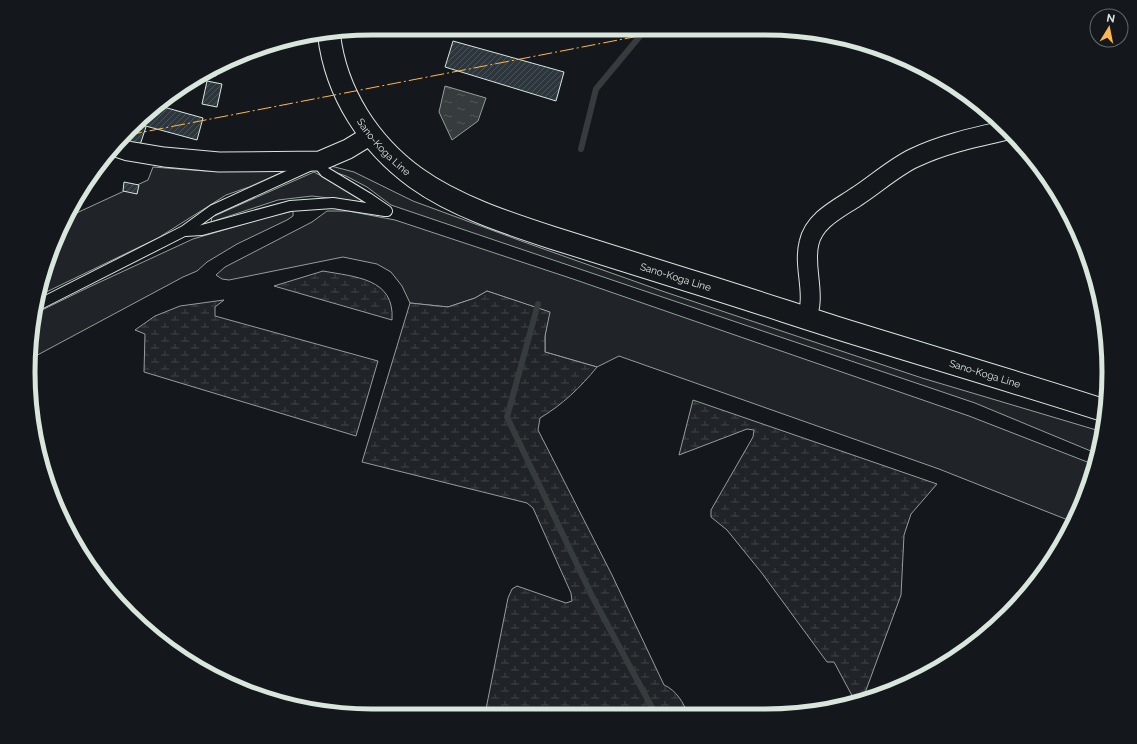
<svg xmlns="http://www.w3.org/2000/svg" width="1137" height="744" viewBox="0 0 1137 744" font-family="Raleway,sans-serif">
  <style>
    .grass { fill: #202428; stroke: #939e99 }
    .wetland { fill: url(#wetland-marsh); stroke: #939e99 }
    .water { fill: url(#water-ripples); stroke: #939e99 }
    .lines { fill: none; stroke-linecap: round; stroke-linejoin: round }
    .stream { stroke: #363b3e; stroke-width: 6 }
    .building { fill: url(#building-hatch); stroke: #d8e6dc }
    .lane-casing { stroke: #d8e6dc; stroke-width: 12 }
    .street-casing { stroke: #d8e6dc; stroke-width: 21 }
    .primary-casing { stroke: #d8e6dc; stroke-width: 24 }
    .lane { stroke: #14181c; stroke-width: 10 }
    .street { stroke: #14181c; stroke-width: 19 }
    .primary { stroke: #14181c; stroke-width: 22 }
    .power { stroke: #ffb74d; stroke-width: 1; stroke-dasharray: 14 3 2 3; stroke-linecap: butt }
    .labels { text-anchor: middle; dominant-baseline: central; stroke-width: 3; stroke-linejoin: round; paint-order: stroke }
    .street-label { font-size: 10px; fill: #d8e6dc; stroke: #14181c }
    .rim { fill: none; stroke: #d8e6dc; stroke-width: 5 }
  </style>
  <defs>
    <pattern id="wetland-marsh" width="20" height="14" patternUnits="userSpaceOnUse"><rect width="20" height="14" fill="#202428"/><path d="M1 5h8M5 5V1M11 12h8M15 12V8" fill="none" stroke="#404447"/></pattern>
    <pattern id="water-ripples" width="26" height="14" patternUnits="userSpaceOnUse"><rect width="26" height="14" fill="#363b3e"/><path d="M2 4q2-2 4 0t4 0M15 11q2-2 4 0t4 0" fill="none" stroke="#525759"/></pattern>
    <pattern id="building-hatch" width="6" height="6" patternUnits="userSpaceOnUse"><rect width="6" height="6" fill="#2c363c"/><path d="M-1 1l2-2M0 6l6-6M5 7l2-2" fill="none" stroke="#4a5358"/></pattern>
  </defs>
  <rect width="100%" height="100%" fill="#14181c"/>
  <!-- grass -->
  <g class="grass">
    <polygon points="296,166 249,187 226,195 158,238 40,295 46,261 70,216 148,180 153,167 205,171 241,170"/>
    <polygon points="331,166 354,172 413,201 524,242 662,291 922,378 1103,432 1098,454 975,403 391,205 367,187 346,176 328,170"/>
    <polygon points="314,172 359,197 362,202 312,196 278,200 211,222 212,217"/>
    <polygon points="293,211 293,216 287,220 237,244 207,262 197,271 183,277 30,359 29,350 36,313 87,288 193,239 268,217"/>
    <polygon points="327,211 348,211 395,220 573,279 969,416 1095,465 1091,482 1073,522 939,469 619,356 597,367 545,352 545,336 549,312 487,291 475,298 448,307 410,303 402,286 391,272 377,264 343,257 229,280 222,279 216,275 225,267 312,222"/>
  </g>
  <!-- wetland -->
  <g class="wetland">
    <path d="M323,271c32,6 72,7 69,49l-118,-34z"/>
    <path d="M487,291l63,21 -5,24v16l52,15c-16,20 -35,38 -57,51l-2,12 74,145 52,110c12,5 20,18 24,30l-203,-1 23,-116 4,-9 5,-3 49,17 6,-2 -1,-8 -38,-85 -6,-5 -4,-1 -161,-40 48,-159 38,4 27,-9z"/>
    <polygon points="224,300 215,307 215,316 378,361 356,436 144,372 145,334 135,330 155,316 180,306"/>
    <polygon points="693,400 937,484 911,514 904,535 901,595 862,701 856,703 834,662 827,662 761,572 727,530 711,517 711,510 753,437 754,430 747,429 679,455"/>
    <polygon points="305,707 358,710 375,713 327,713"/>
  </g>
  <!-- water -->
  <polygon class="water" points="445,86 486,98 478,121 452,140 439,112"/>
  <g class="lines">
    <!-- stream -->
    <g class="stream">
      <polyline points="581,149 596,89 645,30"/>
      <polyline points="538,304 507,417 592,596 656,715"/>
    </g>
  </g>
  <!-- building -->
  <g class="building">
    <polygon points="453,41 564,72 556,101 445,67"/>
    <polygon points="218,68 216,76 205,74"/>
    <polygon points="204,75 202,83 192,80"/>
    <polygon points="207,81 222,84 217,107 202,104"/>
    <polygon points="160,106 203,118 197,140 142,125 142,122"/>
    <polygon points="139,125 146,127 139,148 122,141"/>
    <polygon points="124,182 139,185 137,194 123,191"/>
  </g>
  <g class="lines">
    <defs>
      <g id="lane">
        <polyline points="185,231 202,230 290,206 333,203 385,211"/>
        <polyline points="38,305 184,231 213,210 320,161 321,167 325,172 368,198 387,211"/>
      </g>
      <g id="street">
        <polyline points="116,147 128,151 164,157 219,162 320,161 348,149 371,135"/>
        <path d="M806,318c2,-5 4,-10 4,-15 2,-19 -6,-40 -1,-60 5,-23 29,-34 47,-46 19,-12 37,-29 58,-39 29,-14 62,-21 93,-28"/>
      </g>
      <g id="primary">
        <path id="s1" d="M329,35c7,58 40,109 87,143 39,28 91,45 137,60 44,14 89,28 134,42 49,15 97,31 147,47 90,28 182,55 272,84"/>
      </g>
    </defs>
    <!-- lane casing -->
    <use href="#lane" class="lane-casing"/>
    <!-- street casing -->
    <use href="#street" class="street-casing"/>
    <!-- primary casing -->
    <use href="#primary" class="primary-casing"/>
    <!-- lane -->
    <use href="#lane" class="lane"/>
    <!-- street -->
    <use href="#street" class="street"/>
    <!-- primary -->
    <use href="#primary" class="primary"/>
    <!-- power -->
    <polyline class="power" points="128,135 670,30"/>
  </g>
  <g class="labels">
    <!-- street labels -->
    <g class="street-label">
      <text stroke="none"><textPath href="#s1" startOffset="127">Sano-Koga Line</textPath></text>
      <text stroke="none"><textPath href="#s1" startOffset="451">Sano-Koga Line</textPath></text>
      <text stroke="none"><textPath href="#s1" startOffset="775">Sano-Koga Line</textPath></text>
    </g>
  </g>
  <!-- crop -->
  <path d="M0 0H1137V744H0ZM372 35H765A337 337 0 0 1 1102 372V372A337 337 0 0 1 765 709H372A337 337 0 0 1 35 372V372A337 337 0 0 1 372 35Z" fill="#14181c" fill-rule="evenodd"/>
  <path class="rim" d="M372 35H765A337 337 0 0 1 1102 372V372A337 337 0 0 1 765 709H372A337 337 0 0 1 35 372V372A337 337 0 0 1 372 35Z"/>
  <!-- north arrow -->
  <g transform="translate(1109 28) rotate(10)"><circle r="19" fill="#14181c" stroke="#626a69"/>
  <path d="M0-3L7 15L0 10L-7 15Z" fill="#ffb74d"/>
  <text y="-6" font-size="11" font-weight="bold" text-anchor="middle" fill="#d8e6dc">N</text>
  </g>
</svg>
